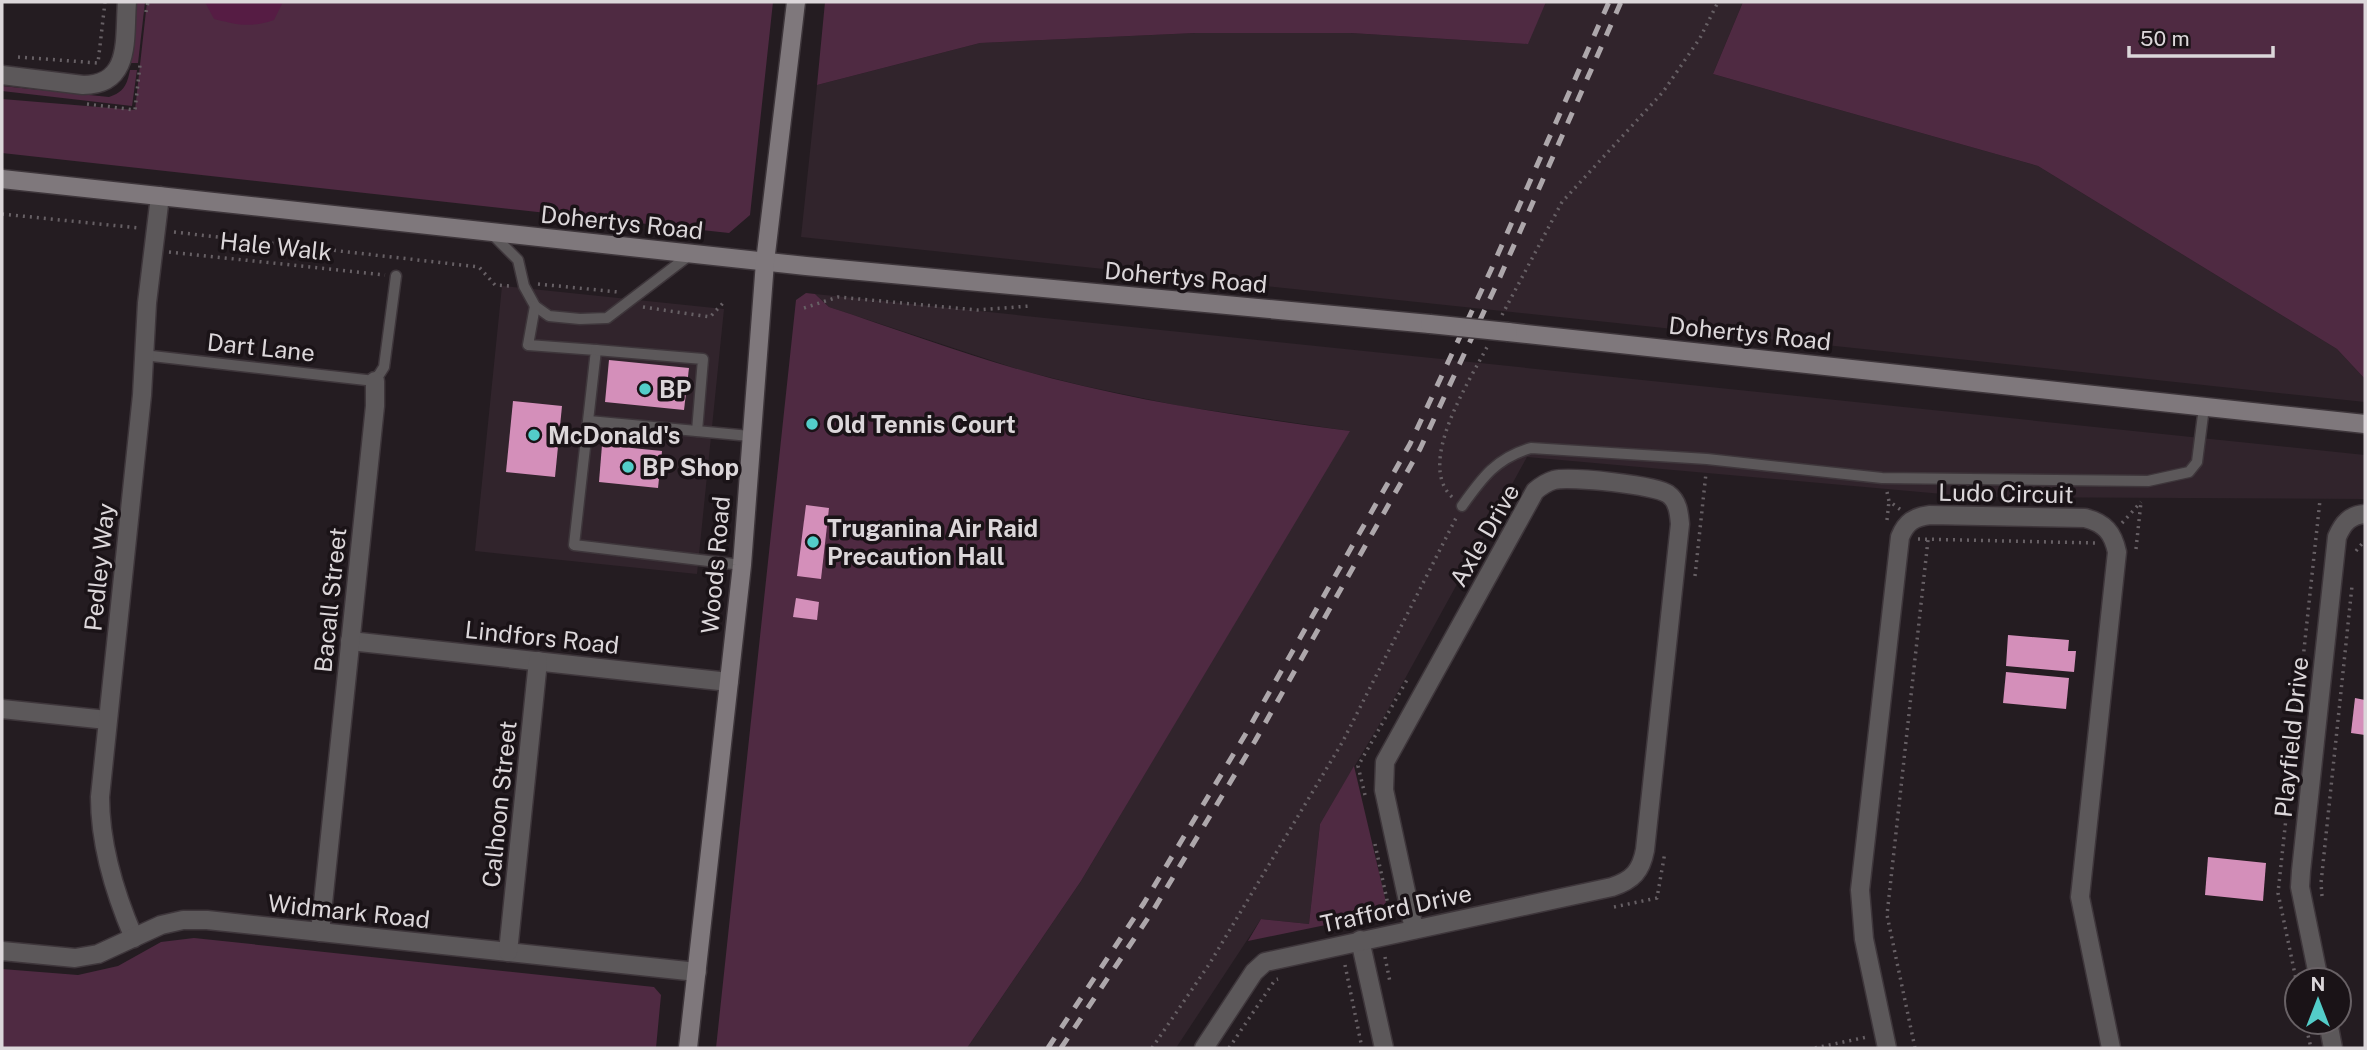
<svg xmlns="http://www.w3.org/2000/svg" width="2367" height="1050" viewBox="0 0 2367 1050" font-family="'Public Sans',sans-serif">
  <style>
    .built { fill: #31242c }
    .green { fill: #4f2a42 }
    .water { fill: #561c44 }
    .building { fill: #d48fba }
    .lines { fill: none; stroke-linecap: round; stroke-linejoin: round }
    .lane-casing { stroke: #3e363b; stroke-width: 13 }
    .street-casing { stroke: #3e363b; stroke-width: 21 }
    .secondary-casing { stroke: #3e363b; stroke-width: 21 }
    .path { stroke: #676065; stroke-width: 3.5; stroke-dasharray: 2 5; stroke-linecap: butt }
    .lane { stroke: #5c585a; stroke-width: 10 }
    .street { stroke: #5c585a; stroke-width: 18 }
    .secondary { stroke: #7f787c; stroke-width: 18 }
    .rail { stroke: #ada7ab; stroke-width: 5; stroke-dasharray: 12 12; stroke-linecap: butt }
    .secondary-bridge-casing { stroke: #3e363b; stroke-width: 21; stroke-linecap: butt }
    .secondary-bridge { stroke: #7f787c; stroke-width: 18 }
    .poi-dot { fill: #53cdc9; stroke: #1a1317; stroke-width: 2.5 }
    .labels { text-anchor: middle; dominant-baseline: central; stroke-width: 7; stroke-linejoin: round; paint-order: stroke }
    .street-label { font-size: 24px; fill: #dcd7da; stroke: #1a1317 }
    .poi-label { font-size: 24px; font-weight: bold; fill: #dcd7da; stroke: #1a1317; text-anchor: start }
  </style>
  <rect width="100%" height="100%" fill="#241c21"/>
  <!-- built -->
  <g class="built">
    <polygon points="1546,2 1743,2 1713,74 2038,166 2337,349 2365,379 2365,402 801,237 817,85 980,43 1195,33 1351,33 1527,44"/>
    <polygon points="502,286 724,309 697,574 475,551"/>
    <polygon points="815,294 2365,455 2365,499 1976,497 1527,457 1385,715 1320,824 1309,924 1261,919 1176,1048 967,1048 1081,881 1349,431 1180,406 1084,386 1020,370 829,307"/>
  </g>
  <!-- green -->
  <g class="green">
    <polygon points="136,2 145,2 138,63 130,63"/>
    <polygon points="147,2 773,2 750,215 729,233 2,153 2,99 135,110"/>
    <polygon points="825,2 1546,2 1528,44 1351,33 1195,33 980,43 817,85"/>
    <polygon points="1743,2 2365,2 2365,379 2337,349 2038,166 1713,74"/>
    <path d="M130,70h7l-5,36 -130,-15v-5l107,11c15,-5 18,-12 21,-27z"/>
    <path d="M806,293l9,1 14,13c64,21 128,45 192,63 108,31 219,46 329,61l-269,450 -114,167h-251l80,-748z"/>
    <polygon points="1354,766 1386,902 1379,914 1248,941 1261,919 1309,924 1320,824"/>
    <polygon points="194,938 654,987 661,995 656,1048 2,1048 2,969 78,975 118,966 161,942"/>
  </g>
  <!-- water -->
  <path class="water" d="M205,2h78l-9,18c-24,8 -36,5 -60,-1z"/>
  <!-- building -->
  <g class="building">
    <polygon points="609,360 689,368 684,410 605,402"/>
    <polygon points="513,401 562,406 555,477 506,472"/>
    <polygon points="602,445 662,451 658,488 599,482"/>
    <polygon points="806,505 829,508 821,579 797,576"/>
    <polygon points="796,598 819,602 817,620 793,617"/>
    <polygon points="2008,635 2069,640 2068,651 2076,651 2074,672 2006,666"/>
    <polygon points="2006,672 2069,678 2066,709 2003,703"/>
    <polygon points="2355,698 2365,700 2365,735 2351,733"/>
    <polygon points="2208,857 2266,863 2263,901 2205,895"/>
  </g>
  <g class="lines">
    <defs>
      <g id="lane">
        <polyline points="491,233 518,260 524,286 535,306 549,316 580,319 607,318 691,254"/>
        <polyline points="535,306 528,345 596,350 574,545 742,565"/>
        <polyline points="596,350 703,359 697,431"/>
        <polyline points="143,355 375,381 384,367 396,276"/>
        <polyline points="589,421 750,436"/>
        <path d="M1462,506c20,-28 34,-48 69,-58l176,11 175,19 266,3 41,-9 8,-10 7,-55"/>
      </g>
      <g id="street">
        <path d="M2,75l81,10c49,0 41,-47 44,-83"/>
        <polyline points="350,641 729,682"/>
        <polyline points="2,709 107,720"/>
        <polyline points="320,932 375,406 375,381"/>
        <path d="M134,938c-19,-44 -34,-93 -34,-141l42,-402 5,-92 13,-107"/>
        <polyline points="1360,940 1384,1048"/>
        <polyline points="2,951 75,958 98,954 161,925 183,920 207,920 697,972"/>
        <polyline points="508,952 538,661"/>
        <path d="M2319,980l-19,-93 1,-16 36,-334c6,-14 13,-22 28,-23"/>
        <polyline points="2328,1022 2333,1048"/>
        <path d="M1204,1048l50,-76 11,-10 347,-75c21,-7 29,-16 33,-37l35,-326c-1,-11 -2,-23 -12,-30 -12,-9 -98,-18 -114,-14 -7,2 -13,6 -19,11l-150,271 -1,28 30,139"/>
        <path d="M1887,1048l-23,-109 -4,-49 40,-353c6,-15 14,-20 30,-22l155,3c20,5 28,15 32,34l-37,345 31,151"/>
      </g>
      <g id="secondary">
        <polyline points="2,179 806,266 1430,324"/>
        <polyline points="1508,332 2365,424"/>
        <polyline points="688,1048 742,565 765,262 796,2"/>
      </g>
    </defs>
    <!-- lane casing -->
    <use href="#lane" class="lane-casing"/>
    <!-- street casing -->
    <use href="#street" class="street-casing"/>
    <!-- secondary casing -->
    <use href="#secondary" class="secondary-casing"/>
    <!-- path -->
    <g class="path">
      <polyline points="146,12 148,2"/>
      <polyline points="18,57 98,63 105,2"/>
      <polyline points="87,104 135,110 140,65"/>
      <polyline points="2,214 139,228"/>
      <polyline points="174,232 479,267 495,285 510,286"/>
      <polyline points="169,252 385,275"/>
      <polyline points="538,284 618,292"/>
      <polyline points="643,307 710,317 724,302"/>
      <polyline points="804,308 838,297 977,310 1030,306"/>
      <polyline points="1502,315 1562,202 1663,92 1700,38 1718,2"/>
      <polyline points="1887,492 1889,501 1901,510"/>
      <path d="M1452,497c-36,-34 17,-115 35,-150"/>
      <polyline points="1887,520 1889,501"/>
      <polyline points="2122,523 2141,502"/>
      <polyline points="1918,539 2096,543"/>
      <polyline points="2136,549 2141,502"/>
      <polyline points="2356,551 2365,540"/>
      <polyline points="1695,576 1706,473"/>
      <polyline points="1365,795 1358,766 1407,680"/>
      <polyline points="1375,844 1390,914"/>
      <polyline points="2322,896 2321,883 2352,586"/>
      <polyline points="1614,907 1657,898 1665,852"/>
      <polyline points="1385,957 1390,982"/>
      <polyline points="1345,965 1362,1048"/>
      <polyline points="2339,982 2346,1015"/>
      <polyline points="2297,984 2278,893 2320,500"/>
      <polyline points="2305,1022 2311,1048"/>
      <polyline points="1152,1048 1210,963 1343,741 1457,516"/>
      <polyline points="1229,1048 1275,980 1278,979"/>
      <polyline points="1815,1048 1867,1037"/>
      <polyline points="1915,1048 1887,915 1928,540"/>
    </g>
    <!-- lane -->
    <use href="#lane" class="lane"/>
    <!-- street -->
    <use href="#street" class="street"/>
    <!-- secondary -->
    <use href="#secondary" class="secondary"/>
    <!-- rail -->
    <g class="rail">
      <polyline points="1048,1048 1144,903 1245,735 1410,444 1490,272 1609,2"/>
      <polyline points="1061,1048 1154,909 1255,741 1420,449 1500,277 1621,2"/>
    </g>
    <defs>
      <polyline id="secondary-bridge" points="1430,324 1508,332"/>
    </defs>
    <!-- secondary-bridge casing -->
    <use href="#secondary-bridge" class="secondary-bridge-casing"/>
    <!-- secondary-bridge -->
    <use href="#secondary-bridge" class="secondary-bridge"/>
  </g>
  <!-- markers -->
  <g class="poi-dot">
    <circle cx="645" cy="389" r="7"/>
    <circle cx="812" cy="424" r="7"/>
    <circle cx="534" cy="435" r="7"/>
    <circle cx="628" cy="467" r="7"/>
    <circle cx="813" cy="542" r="7"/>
  </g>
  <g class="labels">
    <!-- street labels -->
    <g class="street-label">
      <text transform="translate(622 222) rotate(6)">Dohertys Road</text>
      <text transform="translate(276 246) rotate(6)">Hale Walk</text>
      <text transform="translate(1186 277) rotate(5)">Dohertys Road</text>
      <text transform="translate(1750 333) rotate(6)">Dohertys Road</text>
      <text transform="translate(261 347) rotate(6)">Dart Lane</text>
      <text transform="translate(2006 493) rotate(1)">Ludo Circuit</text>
      <text transform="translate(1484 535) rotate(-60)">Axle Drive</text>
      <text transform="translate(715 565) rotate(-85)">Woods Road</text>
      <text transform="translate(99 567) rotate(-84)">Pedley Way</text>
      <text transform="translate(330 600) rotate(-84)">Bacall Street</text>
      <text transform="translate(542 637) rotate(6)">Lindfors Road</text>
      <text transform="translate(2291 737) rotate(-84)">Playfield Drive</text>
      <text transform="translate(499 804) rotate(-84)">Calhoon Street</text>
      <text transform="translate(1396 908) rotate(-12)">Trafford Drive</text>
      <text transform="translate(349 911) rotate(6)">Widmark Road</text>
    </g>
    <!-- poi labels -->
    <g class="poi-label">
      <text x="659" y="389">BP</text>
      <text x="826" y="424">Old Tennis Court</text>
      <text x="548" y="435">McDonald's</text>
      <text x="642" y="467">BP Shop</text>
      <text x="827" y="528">Truganina Air Raid<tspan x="827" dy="28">Precaution Hall</tspan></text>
    </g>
  </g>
  <!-- border -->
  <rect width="2367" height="1050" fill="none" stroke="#dcd7da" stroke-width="7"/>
  <!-- north arrow -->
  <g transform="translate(2318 1001)"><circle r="33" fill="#1a1317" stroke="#686165" stroke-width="2"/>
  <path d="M0-5L12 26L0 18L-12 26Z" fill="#53cdc9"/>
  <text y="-10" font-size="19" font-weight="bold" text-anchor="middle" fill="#dcd7da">N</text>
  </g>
  <!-- scale -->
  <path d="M2129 46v10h144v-10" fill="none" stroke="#dcd7da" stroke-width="3.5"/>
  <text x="2140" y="46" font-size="21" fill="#dcd7da" stroke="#1a1317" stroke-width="5" paint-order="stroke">50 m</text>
</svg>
